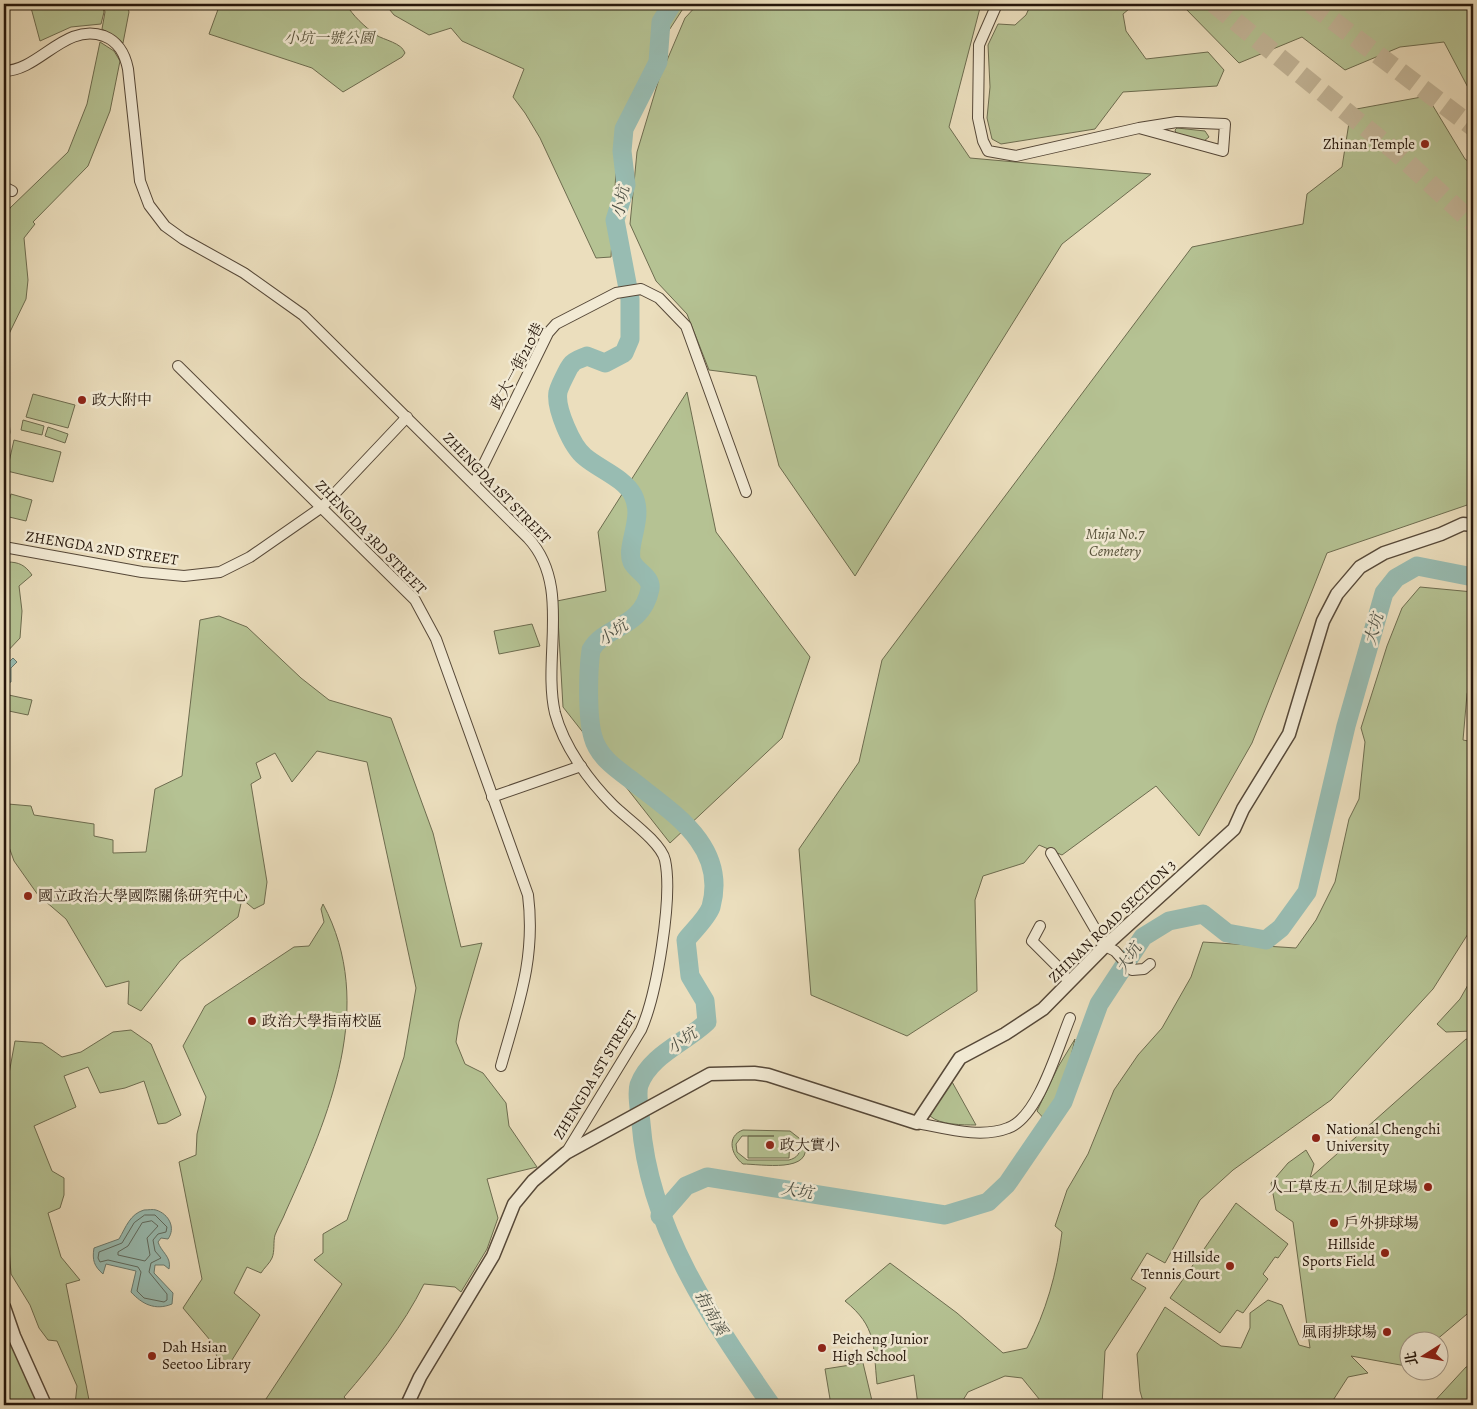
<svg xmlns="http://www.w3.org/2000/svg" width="1477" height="1409" viewBox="0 0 1477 1409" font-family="Alegreya,'Noto Serif TC',serif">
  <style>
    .green { fill: #b5c293; stroke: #6d6c4f; fill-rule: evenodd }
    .water { fill: #98bcb2; stroke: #6a7a6f }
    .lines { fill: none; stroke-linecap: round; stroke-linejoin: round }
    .shore { stroke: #5e695e; stroke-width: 1 }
    .river { stroke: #98bcb2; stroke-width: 19 }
    .motorway-tunnel { stroke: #c3b699; stroke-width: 19; stroke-dasharray: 19 9; stroke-linecap: butt }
    .minor-casing { stroke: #564838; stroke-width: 12 }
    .tertiary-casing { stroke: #564838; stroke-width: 15 }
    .minor { stroke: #f2ead4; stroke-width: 10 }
    .tertiary { stroke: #f2ead4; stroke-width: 12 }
    .poi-dot { fill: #8f2418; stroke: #f2ead4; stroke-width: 2 }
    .labels { text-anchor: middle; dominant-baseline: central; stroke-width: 5; stroke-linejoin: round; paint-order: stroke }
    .park-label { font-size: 15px; font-style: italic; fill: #57523b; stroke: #f2ead4 }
    .poi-label { font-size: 15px; fill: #25160b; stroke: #f2ead4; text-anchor: start }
    .street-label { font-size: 15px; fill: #25160b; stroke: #f2ead4 }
    .water-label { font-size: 16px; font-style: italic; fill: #4d5045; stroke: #f2ead4 }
  </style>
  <rect width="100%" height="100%" fill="#ebdebd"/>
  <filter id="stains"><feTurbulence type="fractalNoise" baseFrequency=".004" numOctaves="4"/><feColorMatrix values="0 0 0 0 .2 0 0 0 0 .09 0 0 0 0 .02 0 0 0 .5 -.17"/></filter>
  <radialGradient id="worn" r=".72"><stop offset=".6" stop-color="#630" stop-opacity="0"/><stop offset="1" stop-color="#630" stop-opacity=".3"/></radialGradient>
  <!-- green -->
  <g class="green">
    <polygon points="30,4 102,4 104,12 101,24 71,27 40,41"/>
    <polygon points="103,4 127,4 129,12 123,43 102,29 105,12"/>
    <path d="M220,4h126c7,12 18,22 30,31 8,5 26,8 29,18l-3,4 -59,35 -31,-24 -103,-34z"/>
    <polygon points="385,4 686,4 655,52 618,136 611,257 596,258 540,138 525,113 513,97 524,69 462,41 451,28 429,35 394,15"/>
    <polygon points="698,4 981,4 949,127 970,158 1151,174 1062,244 855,576 779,466 756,376 709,370 687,314 656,281 630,224 637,152 659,79 685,18"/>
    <polygon points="1031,4 1135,4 1123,14 1126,31 1146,59 1208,52 1224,70 1217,86 1123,92 1095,129 1001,144 992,139 987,118 990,87 988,45 998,24 1015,25 1026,15"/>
    <polygon points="1181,4 1473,4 1473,97 1444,42 1400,47 1345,70 1302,37 1239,63"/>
    <polygon points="100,42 114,51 120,61 110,111 88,166 33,222 35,224 24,238 28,280 26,299 8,336 4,369 10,432 4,466 4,225 10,208 68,152 87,104"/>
    <polygon points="1427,96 1465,159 1473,165 1473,503 1327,553 1252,743 1199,836 1156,786 1062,855 1039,845 1024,863 983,876 975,900 977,991 907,1036 811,995 799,849 859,762 882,660 1192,247 1303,224 1307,194 1342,167 1351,110"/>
    <polygon points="1177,128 1205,131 1209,137 1204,141 1176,133 1175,130"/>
    <polygon points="687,392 716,532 810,657 782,738 670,843 563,707 557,601 606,591 598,532"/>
    <polygon points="33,394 75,405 68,428 26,417"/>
    <polygon points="23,420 44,426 42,435 21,430"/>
    <polygon points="48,427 68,434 65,443 45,436"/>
    <polygon points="14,440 61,452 53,482 7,471"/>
    <polygon points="11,494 32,500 26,521 5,516"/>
    <path d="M7,562c12,0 18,3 25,13l-13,11 3,25 -2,27 -16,17v-68z"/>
    <path d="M1420,587l53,5v82l-6,20 -4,46 10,2v184l-40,63 -102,111 -98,70 -33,30 -35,63 -18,-10 -16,26 15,9 -41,63 -3,54h-58l-22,-27 -17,-2 -37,16 -8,13h-42l-4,-30 -37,9c-4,-39 0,-57 -32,-83l45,-38 67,50 46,40 24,-5c19,-36 30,-75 35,-116l-7,-6 12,-36 21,-36 26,-64 24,-35 24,-27 29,-51 12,-35 93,6 20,-28 19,-38 14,-63 10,-20 6,-57 -4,-14 26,-82 15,-38z"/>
    <path d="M219,616l28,11 54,51 28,22 62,18 42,115 28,114 21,-4 -23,79 -3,20 9,22 18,9 23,30 3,23 28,41 -50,12 11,39 -11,31 -26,43 -6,-5 -31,-3c-21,42 -49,77 -80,113l7,8h-89l80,-121 -28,-24 9,-7v-19l24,-14 57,-163 12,-69 -49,-226 -50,-11 -25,31 -17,-29 -19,10 5,15 -10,6 16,98 -3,22 -10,5 -12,-10 -4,18 -58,44 -39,50 -13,-7 1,-23 -23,6 -40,-68 -28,-24 -24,-34 -10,-28v-42l4,13 23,2 3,9 60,9v12l19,4v13l33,-1 9,-63 27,-13 18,-156z"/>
    <polygon points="532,624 540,646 499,654 494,631"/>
    <polygon points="4,694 32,700 28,715 4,710"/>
    <path d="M323,904c54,101 6,212 -37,307 -3,8 -8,16 -11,24 -2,7 0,16 -3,23 -2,5 -8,10 -11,15l-14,-6 -13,26 26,22 -33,53 -10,-9 -2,-13 -32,-38 19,-29 -23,-117 17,-7 1,-21 9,-37 -23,-51 22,-40 89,-59 15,-1 15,-24 -3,-13z"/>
    <polygon points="1473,976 1473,1031 1446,1032 1437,1024 1460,999"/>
    <polygon points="131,1030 151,1044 181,1115 166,1123 158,1124 144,1081 125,1088 100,1093 88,1067 64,1076 76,1107 34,1126 52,1171 64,1178 64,1195 60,1208 48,1213 61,1257 80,1280 66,1284 90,1405 75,1405 77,1386 57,1341 48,1340 39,1328 30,1305 11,1274 4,1183 4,1101 15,1041 42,1043 62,1057 81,1052 113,1032"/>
    <polygon points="1075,1039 1064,1086 1046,1121 1037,1111 1058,1067"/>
    <polygon points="1466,1039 1473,1040 1473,1309 1435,1341 1410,1342 1409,1363 1406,1366 1351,1356 1368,1373 1348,1377 1330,1405 1144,1405 1140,1391 1137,1354 1165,1307 1221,1346 1241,1348 1250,1328 1250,1313 1268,1300 1282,1305 1299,1345 1310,1348 1293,1222 1276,1210 1271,1183 1288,1163 1306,1150 1314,1164 1310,1178"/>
    <path d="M951,1080l25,45c-13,0 -36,0 -46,-9z"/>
    <path d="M743,1130l47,1 14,11c11,32 -44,22 -61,22 -12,-9 -17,-28 0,-34zM742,1136h32h-26v22h41l1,-22 10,9c1,8 -3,13 -11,15h-42l-10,-8 -1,-8z"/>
    <polygon points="1236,1203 1288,1244 1278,1258 1275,1257 1263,1274 1268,1279 1243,1313 1237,1310 1220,1333 1170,1298"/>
    <polygon points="4,1324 40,1405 4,1405"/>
    <polygon points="863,1363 873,1405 831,1405 825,1369"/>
    <polygon points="1473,1365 1473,1405 1431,1405 1466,1367"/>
  </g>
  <!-- water -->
  <g class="water">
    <polygon points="13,658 17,662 11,668 11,682 4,684 4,667"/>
    <path d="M144,1210c4,0 9,-1 12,0 13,4 20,18 12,29l-7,-1 -3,4c3,10 14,15 11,27l-5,-4h-9l-1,8 19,20 -1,11c-17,7 -30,0 -41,-12l5,-21 -30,-7 -3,10c-9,-8 -11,-14 -9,-26l25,-9c7,-12 11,-25 25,-29z"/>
  </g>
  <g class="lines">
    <!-- shore -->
    <g class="shore">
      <polygon points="145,1215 155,1215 167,1227 166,1232 158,1234 153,1240 155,1251 161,1258 151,1263 149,1272 167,1294 167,1300 164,1302 144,1298 137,1291 141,1272 138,1267 108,1260 100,1262 98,1258 99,1252 122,1243 134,1223"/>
      <polygon points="152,1221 158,1226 147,1238 150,1255 145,1261 118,1255 118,1252 128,1246 142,1223"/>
    </g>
    <!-- river -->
    <g class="river">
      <path d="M672,4l-11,18 -3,40 -34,67 -2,22 4,34 -11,35 15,79v40l-6,14 -19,10 -18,-7c-4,2 -13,4 -16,9 -2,2 -13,24 -13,27 -3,16 14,55 27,65 14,12 39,21 48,38 12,23 -8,51 -1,67 5,10 20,15 18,27 -8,40 -45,36 -59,61 -3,21 -4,67 2,87 5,19 22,31 37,42 41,33 98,66 81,128 -4,11 -18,24 -25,33l4,36 15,25 2,21c-22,21 -57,33 -68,63 -3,10 1,27 2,38 8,106 72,198 130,282"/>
      <polyline points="660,1216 686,1186 707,1177 945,1215 988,1202 1007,1184 1063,1102 1099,1004 1143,937 1169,921 1203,914 1227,933 1266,940 1281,928 1307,892 1346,726 1384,593 1396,578 1417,566 1473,577"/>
    </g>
    <!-- motorway-tunnel -->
    <g class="motorway-tunnel">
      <polyline points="1214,4 1397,153 1473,223"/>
      <polyline points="1311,4 1473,127"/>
    </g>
    <defs>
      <g id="minor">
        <polyline points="997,4 979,45 978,118 983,141 988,151 1016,156 1139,128 1177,122 1225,124 1223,151 1139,128"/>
        <path d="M4,71c35,0 61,-49 100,-35 15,6 21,18 24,33l12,112 9,24 16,21 18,13 61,34 59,42 225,223c44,47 14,119 27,175 9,34 34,68 58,92 13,13 48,37 52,55 8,37 -8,134 -24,170l-75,123"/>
        <polyline points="4,187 12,191"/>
        <path d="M178,366l237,234 21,39 92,256c8,64 -10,110 -27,171"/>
        <polyline points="474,484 548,333 556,324 616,293 641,289 659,298 686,326 746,492"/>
        <polyline points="4,547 142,572 184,576 220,572 250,557 322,507 407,417"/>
        <polyline points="492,797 581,766"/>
        <polyline points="1051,853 1105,946 1115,951 1132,970 1144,969 1150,964"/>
        <polyline points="1040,926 1032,941 1060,969 1069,983"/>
        <path d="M917,1123c28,5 63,16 91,5 30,-10 50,-81 62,-110"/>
      </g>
      <g id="tertiary">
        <polyline points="4,1307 14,1336 45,1405"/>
        <polyline points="407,1405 420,1377 493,1256 514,1204 533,1181 566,1153 710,1074 754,1073 768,1075 917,1123 960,1058 1005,1034 1043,1009 1105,946 1234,829 1243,809 1289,734 1323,621 1337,594 1360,567 1384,553 1441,534 1463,524 1473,525"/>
      </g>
    </defs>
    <!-- minor casing -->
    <use href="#minor" class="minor-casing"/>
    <!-- tertiary casing -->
    <use href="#tertiary" class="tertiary-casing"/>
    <!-- minor -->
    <use href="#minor" class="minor"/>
    <!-- tertiary -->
    <use href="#tertiary" class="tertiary"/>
  </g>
  <!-- markers -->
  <g class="poi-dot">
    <circle cx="1425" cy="144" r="5"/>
    <circle cx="82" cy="400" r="5"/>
    <circle cx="28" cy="896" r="5"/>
    <circle cx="252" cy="1021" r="5"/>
    <circle cx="1316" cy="1138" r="5"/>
    <circle cx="770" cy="1145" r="5"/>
    <circle cx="1428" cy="1187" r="5"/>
    <circle cx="1334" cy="1223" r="5"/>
    <circle cx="1385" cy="1253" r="5"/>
    <circle cx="1230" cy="1266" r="5"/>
    <circle cx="1387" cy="1332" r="5"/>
    <circle cx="822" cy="1348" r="5"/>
    <circle cx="152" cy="1356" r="5"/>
  </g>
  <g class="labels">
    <!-- park labels -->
    <g class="park-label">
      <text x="329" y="38">小坑一號公園</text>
      <text x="1115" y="534">Muja No.7<tspan x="1115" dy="17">Cemetery</tspan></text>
    </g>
    <!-- poi labels -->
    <g class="poi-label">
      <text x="1415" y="144" text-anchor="end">Zhinan Temple</text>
      <text x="92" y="400">政大附中</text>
      <text x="38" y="896">國立政治大學國際關係研究中心</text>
      <text x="262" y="1021">政治大學指南校區</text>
      <text x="1326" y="1129">National Chengchi<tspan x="1326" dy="17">University</tspan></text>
      <text x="780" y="1145">政大實小</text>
      <text x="1418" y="1187" text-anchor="end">人工草皮五人制足球場</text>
      <text x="1344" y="1223">戶外排球場</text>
      <text x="1375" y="1244" text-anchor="end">Hillside<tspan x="1375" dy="17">Sports Field</tspan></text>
      <text x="1220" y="1257" text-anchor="end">Hillside<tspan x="1220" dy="17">Tennis Court</tspan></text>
      <text x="1377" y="1332" text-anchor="end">風雨排球場</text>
      <text x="832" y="1339">Peicheng Junior<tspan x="832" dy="17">High School</tspan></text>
      <text x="162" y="1347">Dah Hsian<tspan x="162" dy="17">Seetoo Library</tspan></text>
    </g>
    <!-- street labels -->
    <g class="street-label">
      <text transform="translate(517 366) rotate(-62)">政大一街210巷</text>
      <text transform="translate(497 488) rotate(46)">ZHENGDA 1ST STREET</text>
      <text transform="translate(371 537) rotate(46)">ZHENGDA 3RD STREET</text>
      <text transform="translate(102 548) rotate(9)">ZHENGDA 2ND STREET</text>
      <text transform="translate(1112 921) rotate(-44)">ZHINAN ROAD SECTION 3</text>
      <text transform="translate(595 1075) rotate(-59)">ZHENGDA 1ST STREET</text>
    </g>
    <!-- water labels -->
    <g class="water-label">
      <text transform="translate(621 202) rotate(-79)">小坑</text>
      <text transform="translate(1374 629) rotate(-74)">大坑</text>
      <text transform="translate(613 633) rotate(-35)">小坑</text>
      <text transform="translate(1129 958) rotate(-57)">大坑</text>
      <text transform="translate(682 1041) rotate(-36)">小坑</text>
      <text transform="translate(797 1191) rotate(9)">大坑</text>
      <text transform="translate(711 1313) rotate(61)">指南溪</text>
    </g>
  </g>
  <!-- margin -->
  <rect width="1477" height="1409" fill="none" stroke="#ebdebd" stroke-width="20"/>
  <rect x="5" y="5" width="1467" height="1399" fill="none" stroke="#25160b" stroke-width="2.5"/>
  <rect x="10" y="10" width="1457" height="1389" fill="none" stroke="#25160b"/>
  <!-- north arrow -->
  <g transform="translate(1424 1356) rotate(259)"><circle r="24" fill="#f2ead4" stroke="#a09584"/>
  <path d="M0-4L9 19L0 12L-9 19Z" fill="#8f2418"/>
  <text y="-8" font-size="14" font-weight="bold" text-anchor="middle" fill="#25160b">北</text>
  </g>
  <rect width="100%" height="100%" filter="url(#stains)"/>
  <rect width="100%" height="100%" fill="url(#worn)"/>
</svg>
